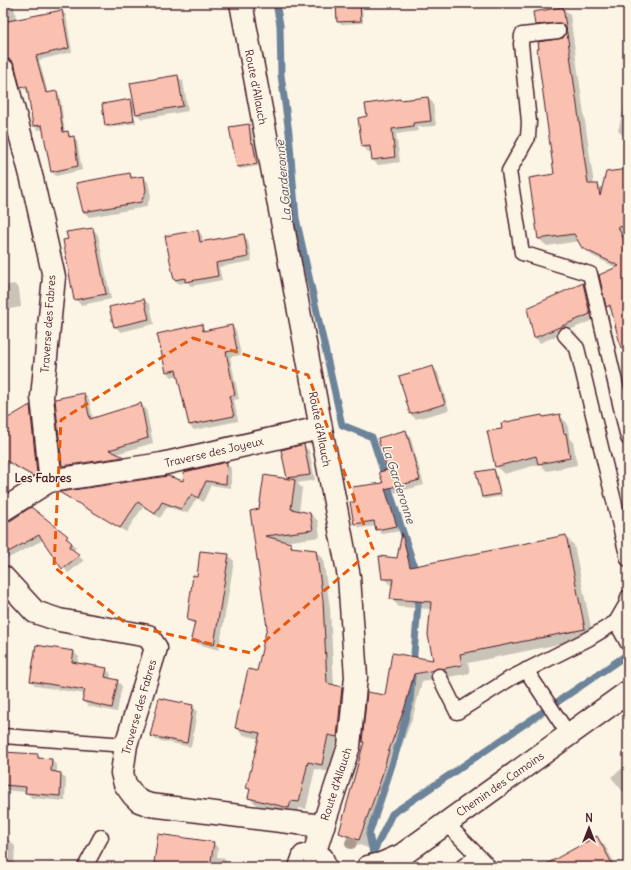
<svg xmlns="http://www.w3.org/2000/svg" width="631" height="870" viewBox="0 0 631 870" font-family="Delius,sans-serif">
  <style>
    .shadow { fill: #0003 }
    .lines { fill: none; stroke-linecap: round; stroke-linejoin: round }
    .stream { stroke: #6c8399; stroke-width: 7 }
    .building { fill: #fac1b1; stroke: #4a1f2b }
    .lane-casing { stroke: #4a1f2b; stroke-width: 17 }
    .street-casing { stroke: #4a1f2b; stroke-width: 25 }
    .secondary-casing { stroke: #4a1f2b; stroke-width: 25 }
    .lane { stroke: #fcf5e5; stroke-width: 14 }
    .street { stroke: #fcf5e5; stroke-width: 22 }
    .secondary { stroke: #fcf5e5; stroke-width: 22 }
    .tree { fill: #aa998c }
    .marked { fill: none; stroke: #e8590c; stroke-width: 3; stroke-dasharray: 8 5; stroke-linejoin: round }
    .labels { text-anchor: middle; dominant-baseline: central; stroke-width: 3; stroke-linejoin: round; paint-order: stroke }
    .street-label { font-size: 11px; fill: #4a1f2b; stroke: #fcf5e5 }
    .water-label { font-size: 12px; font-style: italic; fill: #5b5162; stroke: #fcf5e5 }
    .neighbourhood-label { font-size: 12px; font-weight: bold; fill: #4a1f2b; stroke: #fcf5e5 }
  </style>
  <rect width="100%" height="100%" fill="#fcf5e5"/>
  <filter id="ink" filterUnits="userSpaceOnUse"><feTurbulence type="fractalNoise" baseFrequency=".025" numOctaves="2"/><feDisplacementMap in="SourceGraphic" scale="8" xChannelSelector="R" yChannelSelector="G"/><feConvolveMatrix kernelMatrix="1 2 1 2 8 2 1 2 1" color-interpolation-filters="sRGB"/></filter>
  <g filter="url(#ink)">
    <!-- shadow -->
    <g class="shadow">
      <polygon points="3,3 13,3 17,20 62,11 66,15 72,52 39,60 48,93 56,92 60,96 65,133 68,133 77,141 82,170 56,176 52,172 44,129 38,130 34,126 28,90 25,90 21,86 16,66 7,57 3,42"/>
      <polygon points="337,3 362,3 363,23 341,24 338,22"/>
      <polygon points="563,8 570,15 594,185 598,185 602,189 628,170 628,234 625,235 628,242 628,337 613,312 607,306 617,268 591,255 580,241 547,246 539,239 555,175 563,39 568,30 544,32 536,24"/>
      <polygon points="177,76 183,81 188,111 142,119 134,112 136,123 108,128 106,125 131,100 135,105"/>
      <polygon points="628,92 628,140 618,131"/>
      <polygon points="428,98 433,103 436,126 417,127 418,131 396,134 400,162 378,165 373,160 372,151 368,152 363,146 368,117 401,101"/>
      <polygon points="248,125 251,128 259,166 240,169 238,167"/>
      <polygon points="129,174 134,178 143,177 148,182 151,196 146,207 89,217 84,212"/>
      <polygon points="93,229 98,235 111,299 81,305 75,299"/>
      <polygon points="198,231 202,235 203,242 243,235 248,240 252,261 219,267 222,280 191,286 187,282 179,284 175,280"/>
      <polygon points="14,284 19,289 21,307 3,310 3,286"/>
      <polygon points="583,284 588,289 595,319 540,343 535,338 528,309"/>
      <polygon points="144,300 150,305 154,324 121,332 115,327"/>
      <polygon points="201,326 206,331 232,326 236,331 241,355 230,357 239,399 234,400 238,421 194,430 189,425 178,375 172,377 167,372"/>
      <polygon points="433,367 438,373 449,410 416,419 410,414 401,377"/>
      <polygon points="84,394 89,399 93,419 141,404 146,409 153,443 116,454 128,462 68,471 63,466 56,399"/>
      <polygon points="30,406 35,411 42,478 38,480 3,460 3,422"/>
      <polygon points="559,415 567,423 570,439 573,441 577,465 547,471 540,464 504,474 496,466 503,429 542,416 544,418"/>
      <polygon points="406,431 410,436 424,485 389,494 401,531 381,534 376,526 360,528 355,524 356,503 384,484"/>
      <polygon points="304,445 309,451 315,480 297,483 302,488 299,512 310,513 318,521 320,537 283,542 291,544 295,549 315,551 323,558 330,608 334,686 342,688 350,696 345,744 336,742 330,772 315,769 306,809 299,808 297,815 257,805 249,798 251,791 247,788 260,739 244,735 236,728 258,672 268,627 260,510 288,480 282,450"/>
      <polygon points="226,463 231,468 231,488 211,485 203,502 197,498 187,513 167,507 160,518 143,507 126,532 62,493 184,482"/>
      <polygon points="494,470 496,472 502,496 485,499 482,497 477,472"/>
      <polygon points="3,487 13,496 3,504"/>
      <polygon points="31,509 67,537 76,548 73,551 84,561 68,573 43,540 3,561 3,523"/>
      <polygon points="403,535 410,543 416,567 565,536 574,545 593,637 468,663 470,673 422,682 413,716 397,759 389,787 368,848 349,841 341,832 365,743 363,741 386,696 393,654 434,661 431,609 399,607 391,598 393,587 383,578 398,559"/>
      <polygon points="228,555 234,561 219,650 198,644 192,639 195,625 188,620 198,577"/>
      <polygon points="37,646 74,652 79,657 77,664 106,669 111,674 110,679 117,681 122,686 117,712 88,706 83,701 85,694 36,686 31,681"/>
      <polygon points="3,679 4,680 3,698"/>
      <polygon points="193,706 197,711 191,747 156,740 151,735"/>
      <polygon points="3,753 37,755 42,760 52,760 57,766 57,773 60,773 66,779 65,801 32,798 26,792 3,790"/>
      <polygon points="628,764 628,798 611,777"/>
      <polygon points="159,835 213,843 218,848 217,857 223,858 228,863 227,867 155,867"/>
      <polygon points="597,838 605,846 617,867 543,867"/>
      <polygon points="3,840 9,840 15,846 14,867 3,867"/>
    </g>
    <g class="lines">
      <!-- stream -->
      <g class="stream">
        <polyline points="276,3 280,25 281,75 289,133 296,218 342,425 372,437 417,575"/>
        <polyline points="413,666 419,593"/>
        <polyline points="373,853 392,814 628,654"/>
        <polyline points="368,862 373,853 369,834 394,759 410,701 412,676"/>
      </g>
    </g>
    <!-- building -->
    <g class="building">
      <polygon points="336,3 360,3 361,21 337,22"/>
      <polygon points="563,7 568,40 588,184 598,184 600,196 606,172 628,169 628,226 618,227 628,249 628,347 621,348 610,305 606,307 599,275 619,266 582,248 574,234 538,239 529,178 554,174 537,49 539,49 538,42 563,38 566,30 561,23 535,25 533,12"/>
      <polygon points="62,10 69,48 36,56 46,93 57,91 63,132 68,131 69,137 74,136 78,166 51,172 42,125 33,126 27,86 20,87 15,66 12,61 6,58 3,45 3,22"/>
      <polygon points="178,75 183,106 136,114 130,83"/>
      <polygon points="428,97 431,121 413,123 413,126 392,129 395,157 372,160 370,146 362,147 358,118 367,116 365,104 400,99 400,100"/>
      <polygon points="131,99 134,121 105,126 102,104"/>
      <polygon points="249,124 251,143 253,143 257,164 237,167 229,127"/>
      <polygon points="130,173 131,178 144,176 146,191 141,202 83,212 76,183"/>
      <polygon points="93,228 106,294 74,300 63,240 68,239 66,232"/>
      <polygon points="198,230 200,242 244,234 248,257 216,263 218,276 185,282 185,278 174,280 165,236"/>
      <polygon points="583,283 590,314 534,338 527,308"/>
      <polygon points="144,299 149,319 114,327 109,307"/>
      <polygon points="202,324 203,331 232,325 237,350 226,352 235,395 229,396 234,416 189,425 176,370 166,372 157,334"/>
      <polygon points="433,366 445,404 410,414 399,376"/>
      <polygon points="84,393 90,419 141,403 148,438 109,450 124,457 62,466 55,399"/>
      <polygon points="30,405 37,474 33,476 3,459 3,421"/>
      <polygon points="560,414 564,434 566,433 570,458 538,464 536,456 495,467 487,431 502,429 501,423 542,415 543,417"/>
      <polygon points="406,430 420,480 385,489 397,526 376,530 374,521 354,524 350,502 355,502 352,487 383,483 379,472 387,470 378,438"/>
      <polygon points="304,444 310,475 287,478 281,450"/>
      <polygon points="227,462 226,484 206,481 198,498 192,494 181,509 162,502 155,514 138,502 120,528 59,492 168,476 183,481 184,472"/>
      <polygon points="494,469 500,494 482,497 476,472"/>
      <polygon points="264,475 295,480 291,509 310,513 313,530 265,536 291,543 291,547 316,550 323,600 327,683 342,687 337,737 328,735 322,765 308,762 299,802 291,801 289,808 248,798 250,789 246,788 260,733 235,728 248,669 257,671 267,627 250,511 259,509"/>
      <polygon points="31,507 68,536 66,538 72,543 69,547 80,555 62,569 39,535 3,555 3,522 10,521"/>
      <polygon points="402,533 410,567 566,535 585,629 460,654 462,665 414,674 405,707 389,750 381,779 359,840 339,833 364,742 362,742 367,692 385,695 392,653 433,660 428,635 431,602 390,599 393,579 382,579 379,556 397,558"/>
      <polygon points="200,551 229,554 214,645 191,639 195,622 187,620 193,575 197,576"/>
      <polygon points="36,645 74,651 72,662 107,668 105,677 118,680 112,708 82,701 85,690 30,681"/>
      <polygon points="159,698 193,705 187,743 150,736"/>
      <polygon points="3,752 38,754 38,758 52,759 51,771 61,773 60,796 25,793 26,787 3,785"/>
      <polygon points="158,834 214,842 210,867 174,867 154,863"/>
      <polygon points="597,836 614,867 541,867"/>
    </g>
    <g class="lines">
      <defs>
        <g id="lane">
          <polyline points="558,31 522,35 521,44 529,122 528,137 509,171 522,253 590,274 628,438"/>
          <polyline points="565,335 577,348 628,559"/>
          <polyline points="616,622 628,644"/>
          <polyline points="526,670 569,735"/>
          <polyline points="439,676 457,712 511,678 588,639 616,622 627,603 628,597"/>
          <polyline points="3,736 126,745"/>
          <polyline points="445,822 489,867"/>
          <polyline points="85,867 101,837"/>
          <polyline points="462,867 478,856"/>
        </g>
        <g id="street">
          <polyline points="3,70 32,179 54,277 42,397 50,474 49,481 3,510"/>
          <polyline points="49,481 162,464 320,428"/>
          <polyline points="3,577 35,612 59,620 148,636 156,648 126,745 122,773 125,784 133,795 139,801 150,805 322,826"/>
        </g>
        <g id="secondary">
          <polyline points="241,3 349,577 356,677 349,746 314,854"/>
          <polyline points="300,867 304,856 314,854 322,858 325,867"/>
          <polyline points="368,867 381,864 402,855 628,692"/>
        </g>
      </defs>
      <!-- lane casing -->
      <use href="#lane" class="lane-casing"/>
      <!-- street casing -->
      <use href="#street" class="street-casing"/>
      <!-- secondary casing -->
      <use href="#secondary" class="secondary-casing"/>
      <!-- lane -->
      <use href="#lane" class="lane"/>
      <!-- street -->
      <use href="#street" class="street"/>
      <!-- secondary -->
      <use href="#secondary" class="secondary"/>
    </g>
    <!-- trees -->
    <circle class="tree" cx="351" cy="843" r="6"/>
  </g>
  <!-- marked area -->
  <path class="marked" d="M193,338l115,37 65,174 -122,104 -123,-28 -74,-58 7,-147z"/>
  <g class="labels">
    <!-- street labels -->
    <g class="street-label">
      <text transform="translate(256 87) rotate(79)">Route d'Allauch</text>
      <text transform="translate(48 324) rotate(-86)">Traverse des Fabres</text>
      <text transform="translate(320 429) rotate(79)">Route d'Allauch</text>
      <text transform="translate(214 452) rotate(-13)">Traverse des Joyeux</text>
      <text transform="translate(139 707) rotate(-74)">Traverse des Fabres</text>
      <text transform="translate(336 784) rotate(-72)">Route d'Allauch</text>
      <text transform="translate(500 784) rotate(-35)">Chemin des Camoins</text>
    </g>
    <!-- water labels -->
    <g class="water-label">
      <text transform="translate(283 181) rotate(-95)">La Garderonne</text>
      <text transform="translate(399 484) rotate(72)">La Garderonne</text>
    </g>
    <!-- neighbourhood labels -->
    <g class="neighbourhood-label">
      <text x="43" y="477">Les Fabres</text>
    </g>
  </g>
  <!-- margin -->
  <rect width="631" height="870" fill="none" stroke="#fcf5e5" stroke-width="16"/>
  <rect x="8" y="8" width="615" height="854" fill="none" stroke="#4a1f2b" stroke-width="1.5" filter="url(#ink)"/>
  <!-- north arrow -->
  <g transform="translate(589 828)" stroke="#fcf5e5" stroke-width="3" paint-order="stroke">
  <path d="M0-3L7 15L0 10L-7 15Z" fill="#4a1f2b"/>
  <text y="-6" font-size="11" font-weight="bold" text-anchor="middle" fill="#4a1f2b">N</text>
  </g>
</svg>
